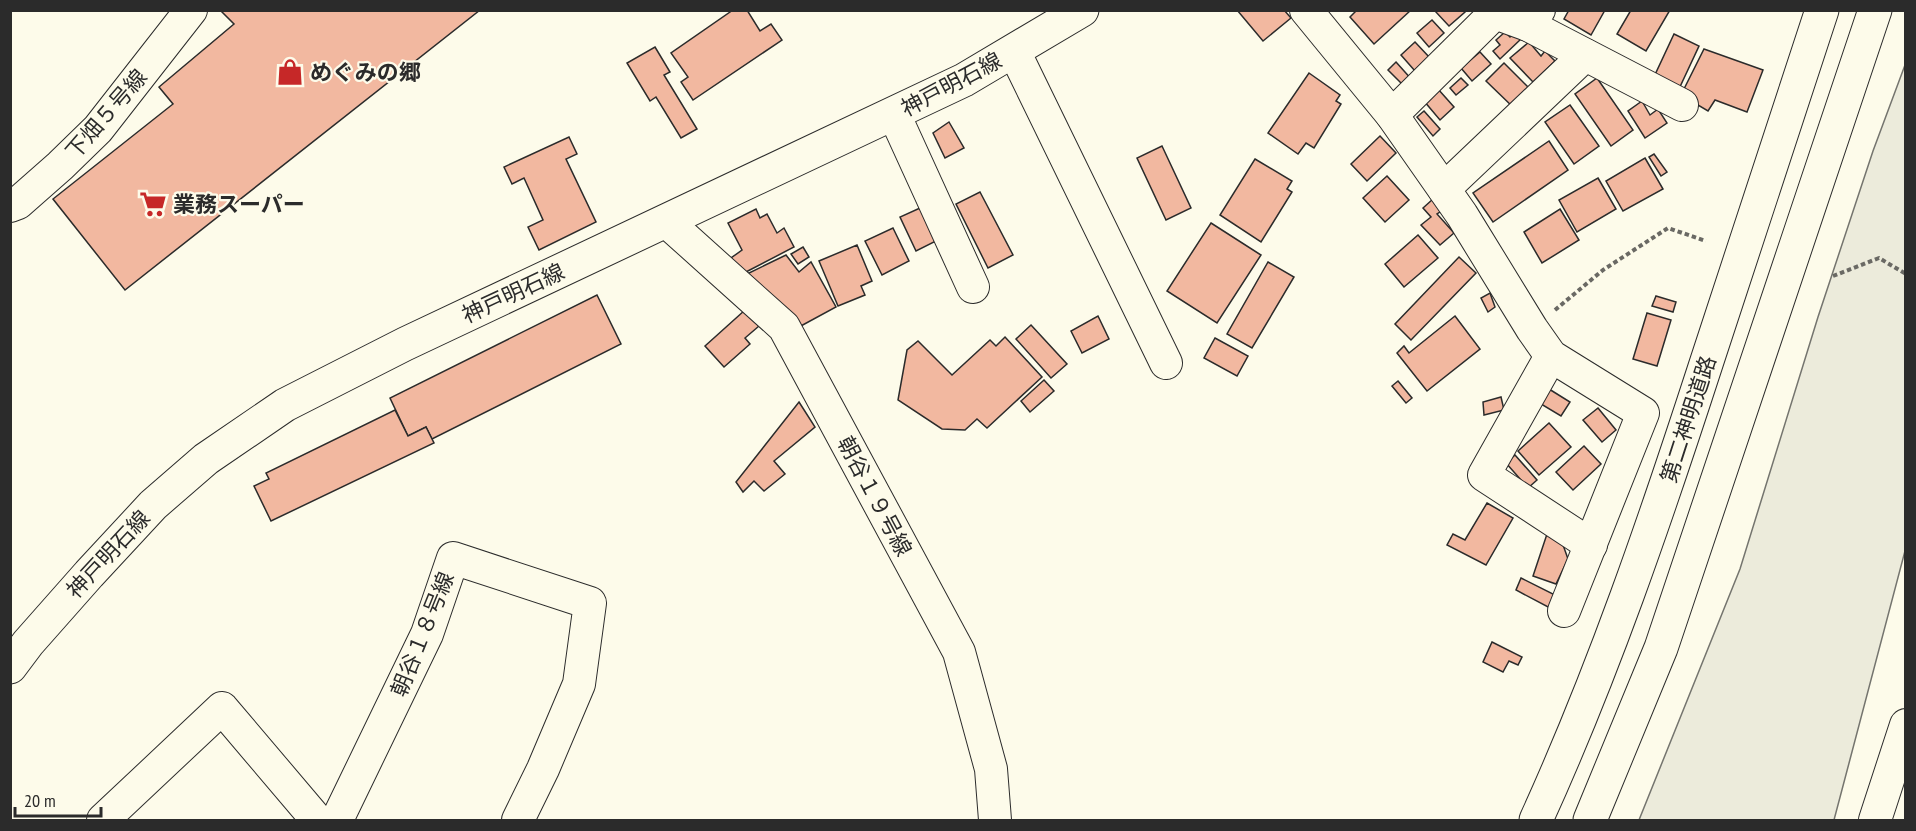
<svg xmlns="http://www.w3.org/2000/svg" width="1916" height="831" viewBox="0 0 1916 831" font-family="'PT Sans Narrow','Noto Sans JP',sans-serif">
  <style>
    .green { fill: #ecebdb; stroke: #74746e; stroke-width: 1.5 }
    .building { fill: #f2b8a0; stroke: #2b2b2b; stroke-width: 1.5 }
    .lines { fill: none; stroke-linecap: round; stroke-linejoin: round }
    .minor-casing { stroke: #2b2b2b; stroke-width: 34 }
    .major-casing { stroke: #2b2b2b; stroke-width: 35 }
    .highway-casing { stroke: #2b2b2b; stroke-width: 35 }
    .path { stroke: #6a6964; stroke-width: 4; stroke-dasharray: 4.5 3; stroke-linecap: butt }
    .minor { stroke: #fdfbea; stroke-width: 32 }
    .major { stroke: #fdfbea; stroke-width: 33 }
    .highway { stroke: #fdfbea; stroke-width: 33 }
    .labels { text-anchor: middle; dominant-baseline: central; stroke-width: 4.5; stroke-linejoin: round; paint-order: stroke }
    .poi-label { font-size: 22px; font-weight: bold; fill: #2b2b2b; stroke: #fdfbea; text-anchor: start }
    .street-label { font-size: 22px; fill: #2b2b2b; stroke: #fdfbea }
  </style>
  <rect width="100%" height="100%" fill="#fdfbea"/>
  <!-- green -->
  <polygon class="green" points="1905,65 1905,551 1834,820 1639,820 1740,569 1818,317 1873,151"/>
  <!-- building -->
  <g class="building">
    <polygon points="220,10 480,10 125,290 53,199 173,104 159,87 234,24"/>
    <polygon points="733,10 747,10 760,31 771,24 782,40 693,100 681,82 688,77 671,53"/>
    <polygon points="1237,10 1284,10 1291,18 1263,41"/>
    <polygon points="1357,10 1411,10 1374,44 1350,17"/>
    <polygon points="1464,10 1465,12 1449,26 1435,11"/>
    <polygon points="1569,10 1605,10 1591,35 1564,19"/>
    <polygon points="1631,10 1670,10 1646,51 1617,34"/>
    <polygon points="1432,20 1444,33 1429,47 1417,33"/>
    <polygon points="1505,32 1510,37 1515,32 1521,39 1500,59 1493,51 1500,45 1496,40"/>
    <polygon points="1674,34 1699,46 1678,91 1653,79"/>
    <polygon points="1415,42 1430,58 1415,71 1401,55"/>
    <polygon points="1529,42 1541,56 1545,51 1555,61 1533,82 1510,58"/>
    <polygon points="655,47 670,72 664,75 697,129 681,138 656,97 650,101 627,63"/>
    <polygon points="1704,49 1763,70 1747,112 1715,100 1708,111 1681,95"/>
    <polygon points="1480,52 1491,64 1472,81 1461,68"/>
    <polygon points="1396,62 1413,81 1406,88 1388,70"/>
    <polygon points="1504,63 1533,92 1515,109 1486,81"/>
    <polygon points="1309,73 1340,95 1336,101 1341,104 1314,148 1306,143 1298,154 1268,133"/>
    <polygon points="1461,78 1468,85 1456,95 1450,88"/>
    <polygon points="1597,78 1633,130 1611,146 1575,94"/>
    <polygon points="1438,89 1454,107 1440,120 1424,101"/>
    <polygon points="1642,101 1650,115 1658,109 1667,123 1645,138 1628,111"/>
    <polygon points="1570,105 1599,146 1574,164 1545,122"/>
    <polygon points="1424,111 1440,129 1433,136 1417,117"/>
    <polygon points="949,122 964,148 945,158 933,133"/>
    <polygon points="1380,136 1396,153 1367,181 1351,164"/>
    <polygon points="569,137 577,154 566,159 596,222 539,250 528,227 543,220 524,178 512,184 504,167"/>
    <polygon points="1549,141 1568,170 1493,222 1473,193"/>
    <polygon points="1162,146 1191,208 1166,220 1137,158"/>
    <polygon points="1654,154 1667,172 1661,176 1649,157"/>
    <polygon points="1645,158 1663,189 1623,211 1606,181"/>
    <polygon points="1255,159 1292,181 1287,189 1292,192 1261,242 1220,215"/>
    <polygon points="1387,176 1409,200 1385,222 1363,198"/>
    <polygon points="1598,178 1616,209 1577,232 1559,200"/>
    <polygon points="980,192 1013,255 988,268 956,204"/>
    <polygon points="1433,199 1443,210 1437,214 1454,233 1440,245 1421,225 1431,217 1423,208"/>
    <polygon points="920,208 936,241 916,251 900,217"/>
    <polygon points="756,209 760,218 767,214 777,233 784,228 794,247 744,273 731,258 742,250 728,223"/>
    <polygon points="1560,209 1579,240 1542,263 1524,232"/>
    <polygon points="1211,223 1261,255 1217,323 1167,291"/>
    <polygon points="893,228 909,261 882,275 865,241"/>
    <polygon points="1418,235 1438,258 1404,287 1385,264"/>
    <polygon points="857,245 872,281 861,286 865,295 838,306 819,261"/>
    <polygon points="803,247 809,257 798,264 791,254"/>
    <polygon points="786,255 799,272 811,262 836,307 799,327 747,274"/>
    <polygon points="1459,257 1476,273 1411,340 1395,324"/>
    <polygon points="1268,262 1294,277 1252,348 1227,334"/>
    <polygon points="1490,293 1495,307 1488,312 1481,298"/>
    <polygon points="597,295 621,344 432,439 426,427 408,436 390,398"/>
    <polygon points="1656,296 1676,302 1673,312 1652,306"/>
    <polygon points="745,310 759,326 745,338 750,344 724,367 705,346"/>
    <polygon points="1647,313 1671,320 1657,366 1633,359"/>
    <polygon points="1098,316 1109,339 1082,353 1071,331"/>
    <polygon points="1455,316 1480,349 1427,391 1397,353 1404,346 1409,353"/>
    <polygon points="1031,325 1067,364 1051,378 1016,339"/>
    <polygon points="1005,337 1042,377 987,428 977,419 965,430 942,429 898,400 907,350 918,341 952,375 990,340 996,346"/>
    <polygon points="1215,338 1248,356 1237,376 1204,358"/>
    <polygon points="1044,380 1054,391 1030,412 1021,401"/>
    <polygon points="1398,381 1412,398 1406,403 1392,386"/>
    <polygon points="1549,389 1570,402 1561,416 1541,404"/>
    <polygon points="1501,397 1504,410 1484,415 1483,402"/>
    <polygon points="799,402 815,427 774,461 785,474 764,491 754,481 743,492 736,482"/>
    <polygon points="1598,408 1616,430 1602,442 1583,420"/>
    <polygon points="395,410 408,436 426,427 434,443 271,521 254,486 269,479 266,473"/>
    <polygon points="1549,423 1571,447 1539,475 1518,451"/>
    <polygon points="1584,446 1601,464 1573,490 1556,472"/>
    <polygon points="1515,455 1537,480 1528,488 1506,463"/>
    <polygon points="1487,503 1513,518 1486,565 1447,545 1453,534 1465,540"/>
    <polygon points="1547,534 1562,542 1568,559 1556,584 1533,576"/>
    <polygon points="1521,578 1557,596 1550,608 1516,590"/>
    <polygon points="1492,642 1522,657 1518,665 1509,661 1503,672 1483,662"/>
  </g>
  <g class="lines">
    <defs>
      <g id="minor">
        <polyline points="1306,10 1392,115 1462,215 1532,329 1551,356 1643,413 1564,611"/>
        <polyline points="1528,25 1682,105"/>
        <polyline points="1014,51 1166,363"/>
        <polyline points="894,114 973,287"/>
        <polyline points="1392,115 1495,13 1528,25 1539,10"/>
        <polyline points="1444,189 1585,55"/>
        <polyline points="10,206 18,203 60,166 98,129 191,10"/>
        <polyline points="666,221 784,327 959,652 991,769 995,820"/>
        <polyline points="1551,356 1484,475 1591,545"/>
        <polyline points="103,820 222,708 317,820"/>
        <polyline points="337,820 427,634 453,558 590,603 579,684 543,769 518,820"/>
        <polyline points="1875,820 1906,725"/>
      </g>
      <polyline id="major" points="10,667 28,643 89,574 153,505 206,459 285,405 405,344 964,80 1082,10"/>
      <g id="highway">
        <path d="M1536,820c67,-147 119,-299 169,-453 39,-119 78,-238 117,-357"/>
        <polyline points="1590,820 1661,648 1875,10"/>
      </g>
    </defs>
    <!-- minor casing -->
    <use href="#minor" class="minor-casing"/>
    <!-- major casing -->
    <use href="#major" class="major-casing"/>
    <!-- highway casing -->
    <use href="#highway" class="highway-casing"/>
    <!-- path -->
    <g class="path">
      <polyline points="1833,276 1879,258 1906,274"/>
      <polyline points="1555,310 1603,270 1668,228 1706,241"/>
    </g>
    <!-- minor -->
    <use href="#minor" class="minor"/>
    <!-- major -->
    <use href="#major" class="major"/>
    <!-- highway -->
    <use href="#highway" class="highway"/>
  </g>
  <!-- icons -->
  <defs>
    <symbol id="shop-bare" viewBox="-9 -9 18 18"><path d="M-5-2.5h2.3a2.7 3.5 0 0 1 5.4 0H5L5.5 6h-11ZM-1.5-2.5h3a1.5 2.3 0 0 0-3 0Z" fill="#c62828" stroke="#fdfbea" stroke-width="2.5" paint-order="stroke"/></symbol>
    <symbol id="supermarket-bare" viewBox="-9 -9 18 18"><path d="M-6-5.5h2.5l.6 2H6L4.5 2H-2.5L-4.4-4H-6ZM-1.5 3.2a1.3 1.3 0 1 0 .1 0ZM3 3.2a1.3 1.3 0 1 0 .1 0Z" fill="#c62828" stroke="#fdfbea" stroke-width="2.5" paint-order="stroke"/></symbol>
  </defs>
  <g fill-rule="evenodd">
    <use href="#shop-bare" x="271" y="53" width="38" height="38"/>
    <use href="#supermarket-bare" x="134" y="185" width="38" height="38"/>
  </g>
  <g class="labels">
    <!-- poi labels -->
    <g class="poi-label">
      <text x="310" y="72">めぐみの郷</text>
      <text x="173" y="204">業務スーパー</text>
    </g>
    <!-- street labels -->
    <g class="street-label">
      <text transform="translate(951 84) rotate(-28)">神戸明石線</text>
      <text transform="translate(106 114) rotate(-49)">下畑５号線</text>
      <text transform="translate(513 293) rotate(-25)">神戸明石線</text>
      <text transform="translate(1688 419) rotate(-72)">第二神明道路</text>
      <text transform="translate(875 496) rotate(62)">朝谷１９号線</text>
      <text transform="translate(108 554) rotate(-47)">神戸明石線</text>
      <text transform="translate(422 634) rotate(-68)">朝谷１８号線</text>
    </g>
  </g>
  <!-- border -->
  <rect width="1916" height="831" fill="none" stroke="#2b2b2b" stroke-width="24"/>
  <!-- scale -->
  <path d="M15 807v9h86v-9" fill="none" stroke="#2b2b2b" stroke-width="3"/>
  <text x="24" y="807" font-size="18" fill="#2b2b2b" stroke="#fdfbea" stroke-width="4.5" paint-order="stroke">20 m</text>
</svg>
